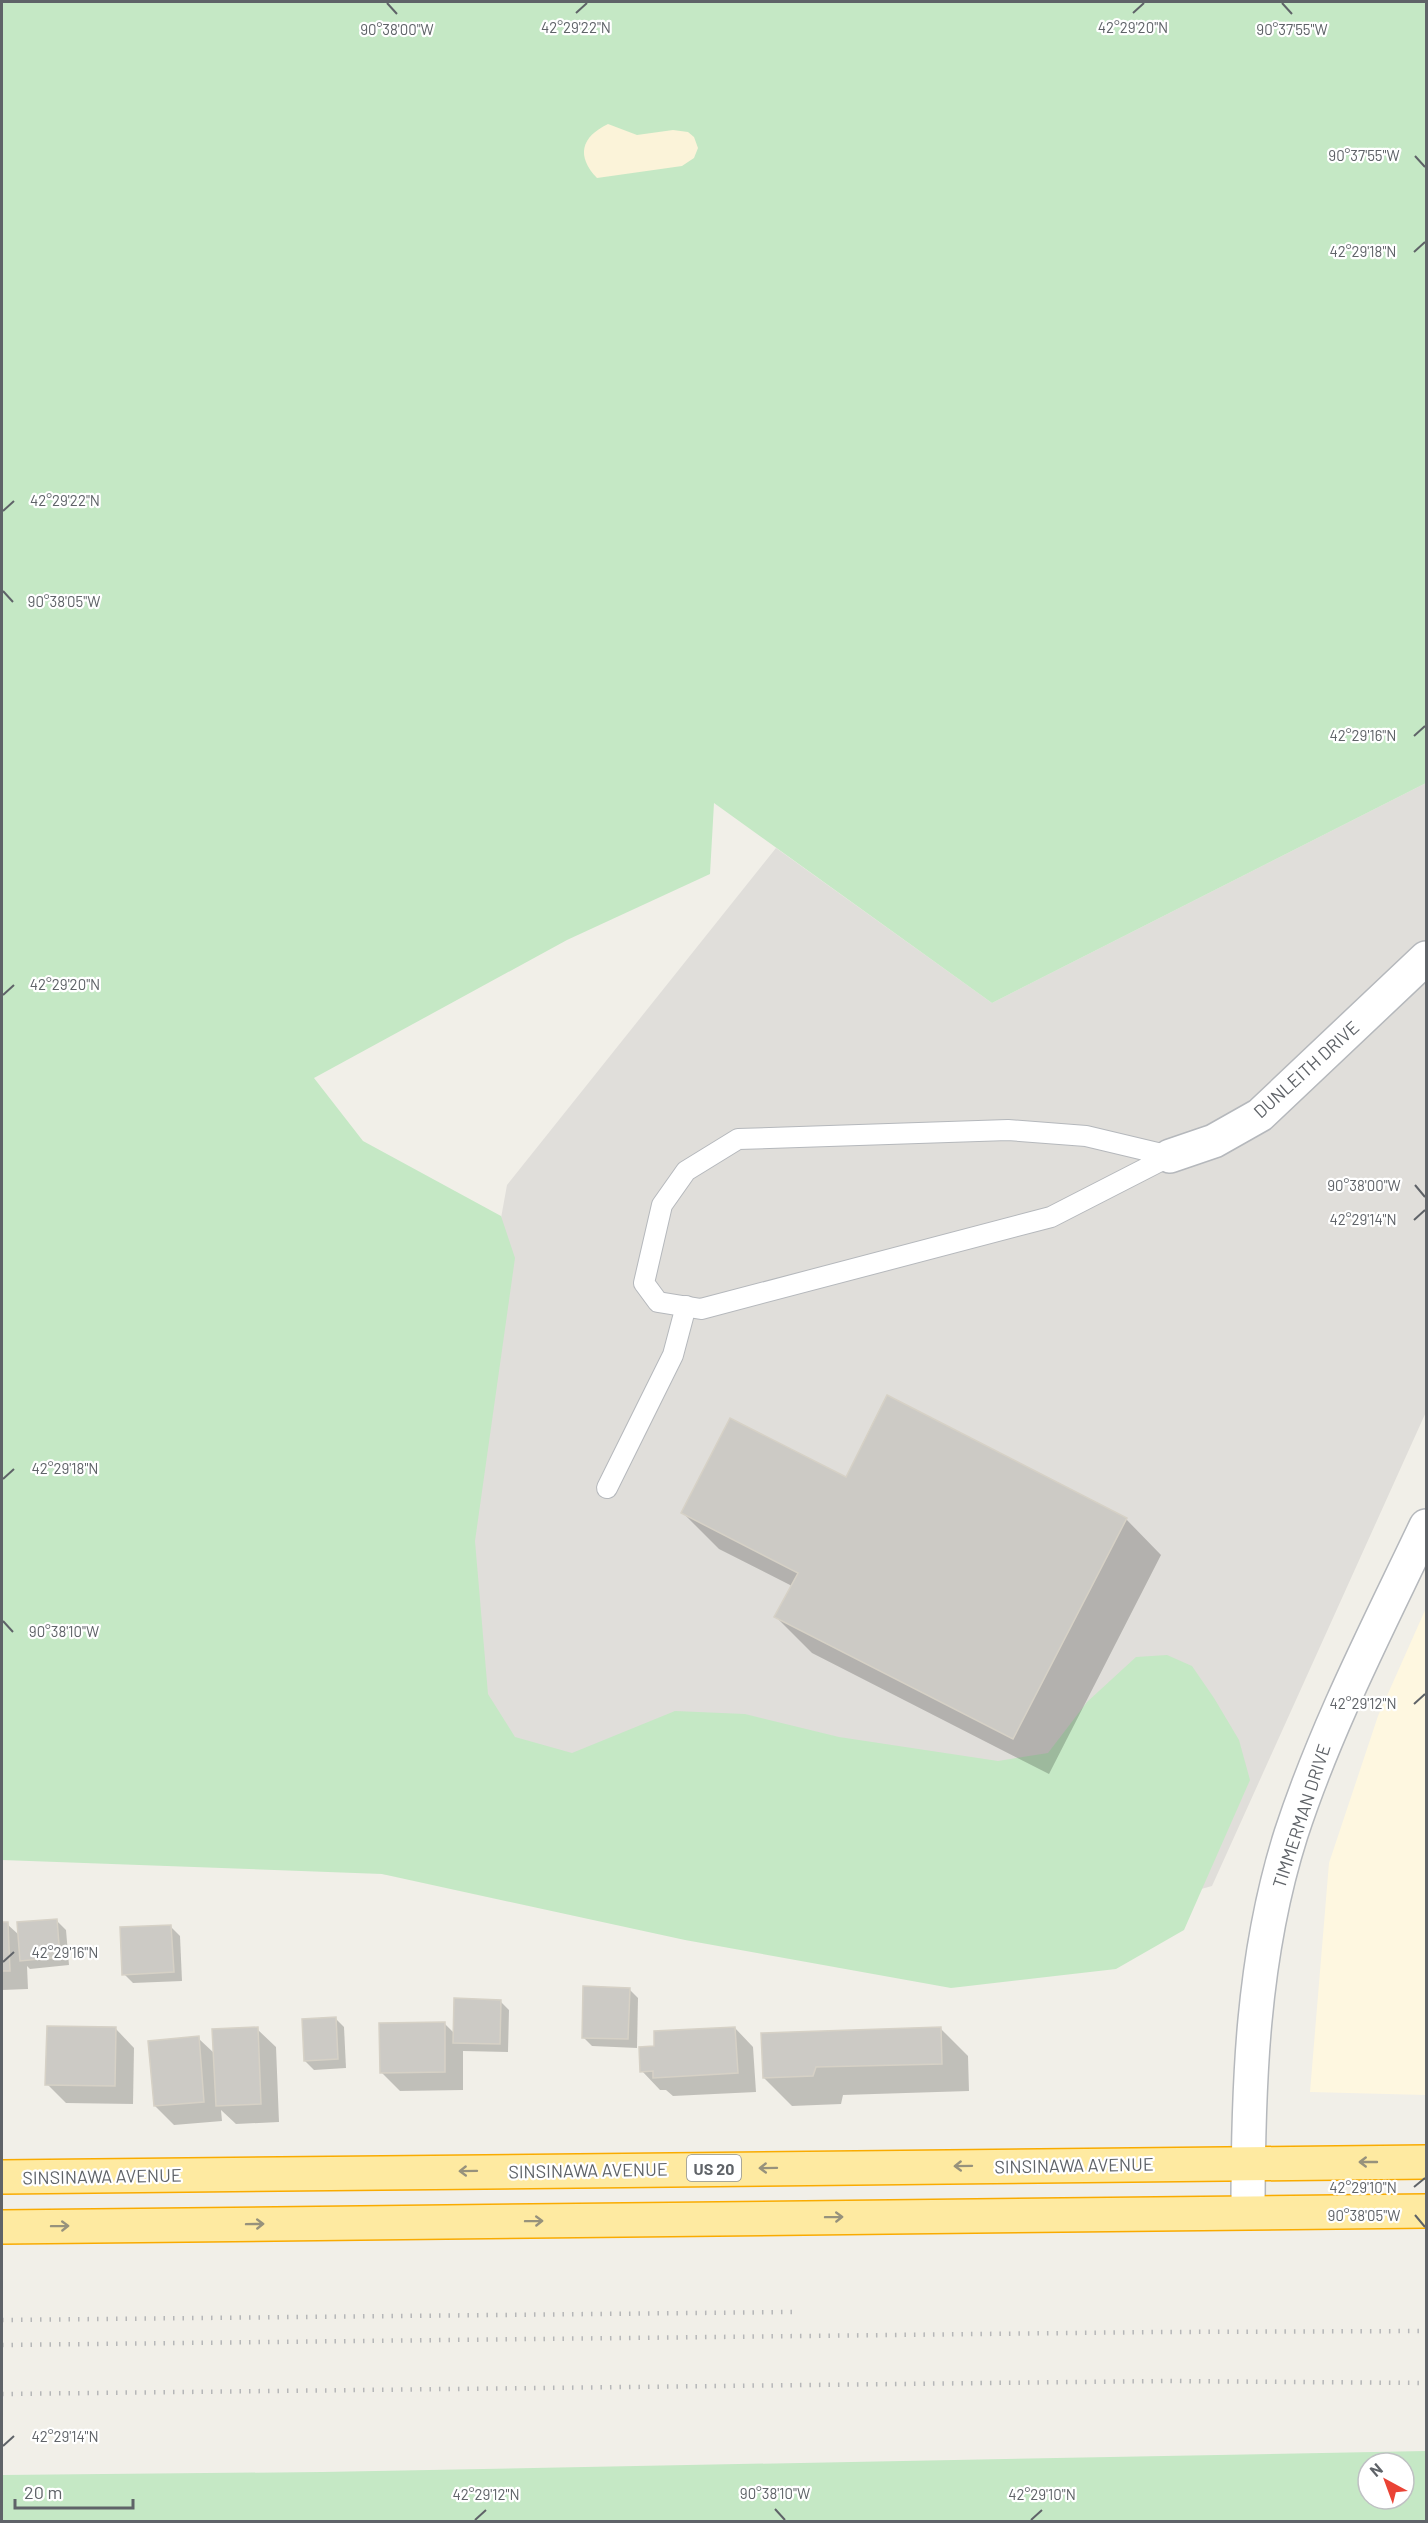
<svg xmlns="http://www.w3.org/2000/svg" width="1428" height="2523" viewBox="0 0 1428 2523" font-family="Barlow,sans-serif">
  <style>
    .commercial { fill: #fef7e0 }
    .industrial { fill: #e0deda }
    .green { fill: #c5e8c5; fill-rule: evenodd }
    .sand { fill: #fbf3d9 }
    .shadow { fill: #0003 }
    .building { fill: #cccac5; stroke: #d6d1c6; stroke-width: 1.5 }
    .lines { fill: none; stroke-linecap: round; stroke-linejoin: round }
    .service-casing { stroke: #b5b8bc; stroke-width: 22 }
    .minor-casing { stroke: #b5b8bc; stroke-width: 36 }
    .trunk-casing { stroke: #f9ab00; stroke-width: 36 }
    .service { stroke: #fff; stroke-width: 20 }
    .minor { stroke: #fff; stroke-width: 33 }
    .trunk { stroke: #feeaa1; stroke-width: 33 }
    .rail { stroke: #b6b7b8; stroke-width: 4.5; stroke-dasharray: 1.5 8; stroke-linecap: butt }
    .oneway { stroke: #97927c }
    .ticks { fill: none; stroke: #5f6368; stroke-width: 2 }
    .labels { text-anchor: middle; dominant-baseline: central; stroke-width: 4.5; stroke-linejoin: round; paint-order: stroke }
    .shield { fill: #fff; stroke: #8f9295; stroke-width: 1.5 }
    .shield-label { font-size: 16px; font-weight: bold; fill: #5f6368 }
    .street-label { font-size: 18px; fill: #5f6368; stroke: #fff }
    .ticks-label { font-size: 15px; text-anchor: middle; fill: #5f6368; stroke: #fff; stroke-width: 4.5; stroke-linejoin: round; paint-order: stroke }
  </style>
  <rect width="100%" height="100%" fill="#f1efe8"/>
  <!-- commercial -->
  <polygon class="commercial" points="1426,1608 1426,2095 1310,2092 1329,1863 1378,1716"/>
  <!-- industrial -->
  <polygon class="industrial" points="1426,783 1426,1412 1212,1886 1061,1928 382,1874 507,1185 776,848 992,1003"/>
  <!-- green -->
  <g class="green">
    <polygon points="2,2 1426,2 1426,783 992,1003 714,803 710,874 567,940 314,1078 363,1141 501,1216 515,1258 475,1541 488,1694 515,1737 572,1753 675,1711 745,1714 839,1737 998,1761 1048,1753 1087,1702 1136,1657 1167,1655 1192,1666 1214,1698 1239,1740 1250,1780 1184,1930 1116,1969 951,1988 685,1940 382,1874 2,1860"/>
    <path d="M1426,2451v70h-1424v-46l320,-3zM1368,2463h36v36h-36z"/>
  </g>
  <!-- sand -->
  <path class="sand" d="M608,124l29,11 36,-5 15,2 6,5 4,11 -4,10 -12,8 -85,12c-21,-22 -16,-41 11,-54z"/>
  <!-- shadow -->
  <g class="shadow">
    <polygon points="846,1479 1126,1519 1161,1555 1049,1774 812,1653 776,1617 792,1586 719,1549 683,1513"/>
    <polygon points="57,1921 66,1930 69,1965 30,1969 27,1966 28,1989 2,1990 2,1924 7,1924 19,1935"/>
    <polygon points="170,1926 180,1936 182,1981 133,1983 124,1974"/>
    <polygon points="629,1989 638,1998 637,2048 592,2046 583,2037"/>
    <polygon points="500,2001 509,2010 508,2052 463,2051 463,2090 400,2091 381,2072 444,2023 455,2034"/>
    <polygon points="335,2018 344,2027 346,2068 314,2070 305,2061"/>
    <polygon points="735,2028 753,2047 756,2092 673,2096 666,2090 660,2090 642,2071"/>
    <polygon points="940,2028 968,2056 969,2091 843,2095 841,2104 792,2106 764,2078"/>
    <polygon points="116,2029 134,2048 133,2104 66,2103 47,2084"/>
    <polygon points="257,2029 276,2047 279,2122 236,2124 221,2110 222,2121 174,2125 155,2106 198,2038 215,2054"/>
  </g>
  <!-- building -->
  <g class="building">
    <polygon points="887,1395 1127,1518 1013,1739 774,1617 798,1573 681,1513 730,1418 846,1477"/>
    <polygon points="57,1919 60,1957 20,1961 17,1922"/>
    <polygon points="2,1922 8,1922 10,1971 2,1971"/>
    <polygon points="171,1925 174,1972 122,1975 120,1927"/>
    <polygon points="583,1986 630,1988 628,2039 582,2038"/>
    <polygon points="454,1998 501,2000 500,2044 453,2043"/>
    <polygon points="336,2017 338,2059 304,2061 302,2019"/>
    <polygon points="445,2022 445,2072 380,2073 379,2023"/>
    <polygon points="47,2026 116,2027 115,2086 45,2085"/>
    <polygon points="258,2027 261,2104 216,2106 212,2029"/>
    <polygon points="735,2027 738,2073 653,2078 653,2071 640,2072 639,2047 654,2046 654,2031"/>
    <polygon points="941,2027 942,2064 816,2067 813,2076 763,2078 761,2033"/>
    <polygon points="199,2036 204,2102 154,2106 148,2041"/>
  </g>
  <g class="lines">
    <defs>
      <g id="service">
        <polygon points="1008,1130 1086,1136 1170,1156 1051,1217 701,1309 658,1302 644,1283 662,1205 686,1171 738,1139"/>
        <polyline points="607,1488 673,1355 686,1306"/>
      </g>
      <g id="minor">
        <polyline points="1170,1156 1214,1141 1260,1115 1426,958"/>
        <path d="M1248,2212c0,-127 4,-255 43,-378 35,-107 87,-207 135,-308"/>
      </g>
      <g id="trunk">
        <polyline points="2,2177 1426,2162"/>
        <polyline points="2,2227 1426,2211"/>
      </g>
    </defs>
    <!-- service casing -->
    <use href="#service" class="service-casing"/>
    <!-- minor casing -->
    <use href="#minor" class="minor-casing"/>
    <!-- trunk casing -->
    <use href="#trunk" class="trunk-casing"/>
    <!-- service -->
    <use href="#service" class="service"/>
    <!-- minor -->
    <use href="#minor" class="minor"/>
    <!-- trunk -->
    <use href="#trunk" class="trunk"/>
    <!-- rail -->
    <g class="rail">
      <polyline points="2,2320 792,2312"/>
      <polyline points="2,2345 1158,2332 1426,2331"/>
      <polyline points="2,2394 1166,2381 1426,2383"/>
    </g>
  </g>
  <!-- one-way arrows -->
  <defs><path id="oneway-shaft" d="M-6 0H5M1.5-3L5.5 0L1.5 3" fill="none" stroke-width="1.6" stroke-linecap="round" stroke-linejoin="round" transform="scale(1.5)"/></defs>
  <g class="oneway">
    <use href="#oneway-shaft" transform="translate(1368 2162) rotate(180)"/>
    <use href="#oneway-shaft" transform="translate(963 2166) rotate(179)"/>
    <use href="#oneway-shaft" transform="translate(768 2168) rotate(179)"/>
    <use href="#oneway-shaft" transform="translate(468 2171) rotate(179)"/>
    <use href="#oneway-shaft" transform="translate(834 2217) rotate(-1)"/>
    <use href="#oneway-shaft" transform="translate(534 2221) rotate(-1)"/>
    <use href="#oneway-shaft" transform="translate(255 2224) rotate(-1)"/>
    <use href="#oneway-shaft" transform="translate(60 2226) rotate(-1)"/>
  </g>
  <!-- ticks -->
  <path class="ticks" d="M387,3l10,11M1282,3l10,11M576,13l11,-10M1133,13l11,-10M1415,156l10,11M1414,252l11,-10M3,511l11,-10M3,591l10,11M1414,736l11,-10M3,995l11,-10M1415,1185l10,12M1414,1220l11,-10M3,1479l11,-10M3,1621l10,11M1414,1704l11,-10M3,1962l11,-10M1414,2187l11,-9M1415,2215l10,12M3,2446l11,-10M775,2509l10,11M475,2520l11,-10M1031,2520l11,-10"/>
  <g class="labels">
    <!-- shield labels -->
    <rect class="shield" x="687" y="2155" width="54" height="26" rx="4.5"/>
    <g class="shield-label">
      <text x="714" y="2168">US 20</text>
    </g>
    <!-- street labels -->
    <g class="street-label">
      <text transform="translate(1306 1069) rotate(-42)">DUNLEITH DRIVE</text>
      <text transform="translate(1301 1816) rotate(-72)">TIMMERMAN DRIVE</text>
      <text transform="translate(1074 2165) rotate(-1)">SINSINAWA AVENUE</text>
      <text transform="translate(588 2170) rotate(-1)">SINSINAWA AVENUE</text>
      <text transform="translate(102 2176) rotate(-1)">SINSINAWA AVENUE</text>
    </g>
  </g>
  <g class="ticks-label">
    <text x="576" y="33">42°29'22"N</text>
    <text x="1133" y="33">42°29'20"N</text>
    <text x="397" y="35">90°38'00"W</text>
    <text x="1292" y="35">90°37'55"W</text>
    <text x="1364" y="161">90°37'55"W</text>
    <text x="1363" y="257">42°29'18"N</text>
    <text x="65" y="506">42°29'22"N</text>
    <text x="64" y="607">90°38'05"W</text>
    <text x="1363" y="741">42°29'16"N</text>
    <text x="65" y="990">42°29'20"N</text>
    <text x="1364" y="1191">90°38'00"W</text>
    <text x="1363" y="1225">42°29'14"N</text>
    <text x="65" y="1474">42°29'18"N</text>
    <text x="64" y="1637">90°38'10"W</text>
    <text x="1363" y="1709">42°29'12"N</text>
    <text x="65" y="1958">42°29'16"N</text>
    <text x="1363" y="2193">42°29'10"N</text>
    <text x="1364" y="2221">90°38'05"W</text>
    <text x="65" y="2442">42°29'14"N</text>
    <text x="775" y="2499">90°38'10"W</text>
    <text x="486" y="2500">42°29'12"N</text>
    <text x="1042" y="2500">42°29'10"N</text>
  </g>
  <!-- border -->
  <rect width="1428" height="2523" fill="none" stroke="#5f6368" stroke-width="6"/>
  <!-- north arrow -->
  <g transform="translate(1386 2481) rotate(319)"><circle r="28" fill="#ffffff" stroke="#bfc1c3" stroke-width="1.5"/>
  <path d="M0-4.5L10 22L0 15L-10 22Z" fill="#ea4335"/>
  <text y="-9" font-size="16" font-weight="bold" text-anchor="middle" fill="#5f6368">N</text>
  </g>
  <!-- scale -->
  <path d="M15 2499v9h118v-9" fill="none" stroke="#5f6368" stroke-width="3"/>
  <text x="24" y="2499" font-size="18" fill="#5f6368" stroke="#ffffff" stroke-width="4.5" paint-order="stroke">20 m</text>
</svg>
